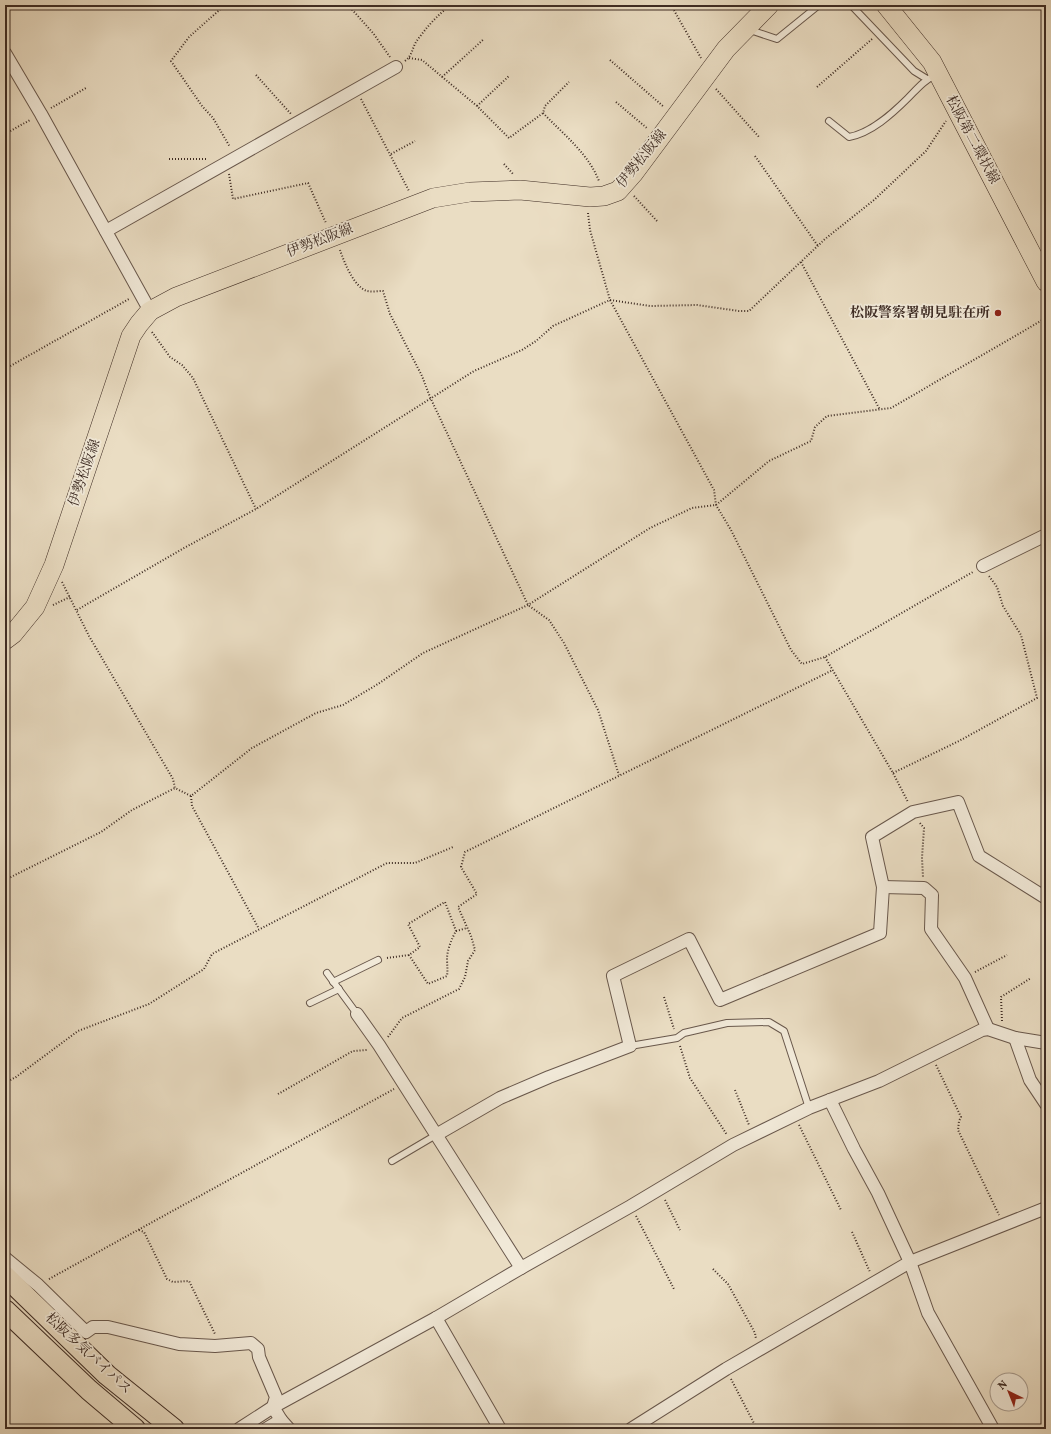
<svg xmlns="http://www.w3.org/2000/svg" width="1051" height="1434" viewBox="0 0 1051 1434" font-family="Vollkorn,'Noto Serif JP',serif">
  <style>
    .lines { fill: none; stroke-linecap: round; stroke-linejoin: round }
    .service-casing { stroke: #69584c; stroke-width: 8 }
    .minor-casing { stroke: #69584c; stroke-width: 14 }
    .primary-casing { stroke: #3e2c24; stroke-width: 20 }
    .trunk-casing { stroke: #3e2c24; stroke-width: 22 }
    .path { stroke: #3e2c24; stroke-width: 2; stroke-dasharray: 1 2; stroke-linecap: butt }
    .service { stroke: #f1e9d8; stroke-width: 6 }
    .minor { stroke: #f1e9d8; stroke-width: 12 }
    .primary { stroke: #eaddc3; stroke-width: 19 }
    .trunk { stroke: #eaddc3; stroke-width: 20 }
    .poi-dot { fill: #8f2418; stroke: #f1e9d8; stroke-width: 1.5 }
    .labels { text-anchor: middle; dominant-baseline: central; stroke-width: 3.5; stroke-linejoin: round; paint-order: stroke }
    .street-label { font-size: 14px; fill: #3e2c24; stroke: #f1e9d8 }
    .poi-label { font-size: 14px; font-weight: bold; fill: #3e2c24; stroke: #f1e9d8; text-anchor: end }
  </style>
  <rect width="100%" height="100%" fill="#eaddc3"/>
  <filter id="stains"><feTurbulence type="fractalNoise" baseFrequency=".005" numOctaves="4"/><feColorMatrix values="0 0 0 0 .2 0 0 0 0 .09 0 0 0 0 .02 0 0 0 .5 -.17"/></filter>
  <radialGradient id="worn" r=".72"><stop offset=".6" stop-color="#630" stop-opacity="0"/><stop offset="1" stop-color="#630" stop-opacity=".3"/></radialGradient>
  <g class="lines">
    <defs>
      <g id="service">
        <polyline points="851,5 914,71 927,79"/>
        <polyline points="750,30 777,39 819,5"/>
        <path d="M829,121l20,16c22,-4 43,-23 59,-39 9,-9 16,-18 28,-23"/>
        <polyline points="327,973 357,1014"/>
        <polyline points="333,982 378,960"/>
        <polyline points="310,1003 339,989"/>
        <polyline points="630,1046 677,1038 684,1033 727,1023 769,1022 784,1031 809,1108"/>
        <polyline points="392,1161 436,1135"/>
      </g>
      <g id="minor">
        <polyline points="5,53 41,114 150,311"/>
        <polyline points="106,231 396,67"/>
        <polyline points="983,566 1046,535"/>
        <polyline points="883,887 924,888 932,895 931,929 965,978 988,1029"/>
        <polyline points="357,1014 379,1045 521,1268"/>
        <polyline points="1015,1038 1030,1080 1046,1104"/>
        <polyline points="830,1100 854,1149 878,1193 910,1262 928,1313 993,1429"/>
        <polyline points="436,1135 500,1098 549,1077 630,1046 613,976 689,939 720,1000 880,933 883,887 872,837 913,812 958,802 979,856 1046,898"/>
        <polyline points="5,1258 38,1285 86,1332 93,1327 108,1327 179,1344 215,1346 251,1343 258,1349 259,1357 276,1397 273,1407 281,1420 266,1429"/>
        <polyline points="436,1318 500,1429"/>
        <polyline points="281,1420 289,1429"/>
        <polyline points="239,1429 273,1407 436,1318 521,1268 631,1206 733,1145 809,1108 879,1081 982,1030 988,1029 1015,1038 1046,1043"/>
        <polyline points="631,1429 726,1369 910,1262 1046,1208"/>
      </g>
      <g id="primary">
        <polyline points="886,5 932,62 1046,282"/>
        <polyline points="5,640 13,634 35,607 54,565 131,336 139,324 150,311 176,297 433,198 470,192 520,190 590,197 604,196 618,191 633,174 726,49 769,5"/>
      </g>
      <g id="trunk">
        <polyline points="5,1276 107,1375 174,1429"/>
        <polyline points="5,1310 89,1390 135,1429"/>
      </g>
    </defs>
    <!-- service casing -->
    <use href="#service" class="service-casing"/>
    <!-- minor casing -->
    <use href="#minor" class="minor-casing"/>
    <!-- primary casing -->
    <use href="#primary" class="primary-casing"/>
    <!-- trunk casing -->
    <use href="#trunk" class="trunk-casing"/>
    <!-- path -->
    <g class="path">
      <polyline points="225,5 189,37 171,61 202,106 213,118 230,147"/>
      <polyline points="348,5 373,33 390,57"/>
      <polyline points="671,5 701,58"/>
      <polyline points="5,7 8,5"/>
      <polyline points="409,58 422,60 477,106 509,138 543,113 545,106 569,82"/>
      <polyline points="610,60 664,107"/>
      <path d="M405,61c7,-5 7,-12 11,-19 9,-13 22,-28 35,-37"/>
      <polyline points="256,75 291,114"/>
      <polyline points="442,77 484,39"/>
      <polyline points="817,87 872,39"/>
      <polyline points="716,89 759,137"/>
      <polyline points="361,99 409,191"/>
      <polyline points="616,102 648,129"/>
      <polyline points="477,106 509,76"/>
      <polyline points="51,108 86,88"/>
      <path d="M543,113c21,22 45,40 56,68"/>
      <polyline points="5,134 30,120"/>
      <polyline points="391,154 415,141"/>
      <polyline points="755,156 818,246"/>
      <polyline points="169,159 208,159"/>
      <polyline points="504,164 513,174"/>
      <polyline points="229,174 233,199 308,183 326,223"/>
      <polyline points="634,196 657,221"/>
      <polyline points="588,213 590,230 610,300 714,490 716,505 731,530 791,650 802,664 825,657 973,572"/>
      <path d="M340,250c4,12 14,37 27,41 5,1 11,0 16,0l7,23 32,62 8,21 98,208 21,15 15,23 34,67 21,65"/>
      <polyline points="801,262 880,410"/>
      <polyline points="152,332 170,357 182,365 193,378 256,509"/>
      <polyline points="5,369 129,299"/>
      <polyline points="62,582 89,636 173,779 175,788 191,796 252,748 316,713 343,705 378,684 423,653 528,605 650,528 692,508 716,505 769,461 811,441 815,427 827,416 891,408 1046,318"/>
      <polyline points="53,605 70,597"/>
      <polyline points="77,610 184,548 256,509 474,371 522,350 536,341 553,326 610,300 650,306 697,305 739,311 749,311 825,239 874,200 926,151 946,121"/>
      <polyline points="825,657 893,773 908,802"/>
      <polyline points="893,773 959,741 1037,698 1021,635 1003,606 997,587 989,576"/>
      <polyline points="191,796 192,806 259,929"/>
      <polyline points="920,823 924,828 922,858 923,877"/>
      <polyline points="5,880 101,832 132,810 175,788"/>
      <polyline points="456,931 467,928"/>
      <path d="M387,958l22,-3 11,-8 -12,-23 37,-22 11,29c-4,7 -9,19 -9,28 0,6 1,10 0,17l-19,8 -19,-29"/>
      <polyline points="975,972 1007,955"/>
      <polyline points="664,997 674,1029"/>
      <polyline points="1002,1021 1001,997 1031,978"/>
      <polyline points="388,1037 402,1018 459,989 465,977 468,961 475,950 471,936 458,907 477,894 461,867 465,852 833,670"/>
      <polyline points="680,1046 690,1078 727,1135"/>
      <polyline points="936,1065 961,1117 959,1121 958,1130 999,1215"/>
      <polyline points="5,1083 16,1077 78,1031 149,1004 204,969 212,954 387,863 415,863 453,847"/>
      <polyline points="735,1090 749,1125"/>
      <polyline points="278,1094 353,1051 367,1050"/>
      <polyline points="799,1125 841,1210"/>
      <polyline points="665,1200 680,1230"/>
      <polyline points="636,1216 674,1289"/>
      <polyline points="139,1230 144,1232 167,1279 173,1282 189,1281 215,1334"/>
      <polyline points="852,1232 870,1272"/>
      <polyline points="713,1269 728,1284 755,1333 756,1339"/>
      <polyline points="49,1279 394,1089"/>
      <polyline points="731,1379 757,1429"/>
    </g>
    <!-- service -->
    <use href="#service" class="service"/>
    <!-- minor -->
    <use href="#minor" class="minor"/>
    <!-- primary -->
    <use href="#primary" class="primary"/>
    <!-- trunk -->
    <use href="#trunk" class="trunk"/>
  </g>
  <!-- markers -->
  <circle class="poi-dot" cx="998" cy="313" r="4"/>
  <g class="labels">
    <!-- street labels -->
    <g class="street-label">
      <text transform="translate(972 140) rotate(62)">松阪第二環状線</text>
      <text transform="translate(642 159) rotate(-51)">伊勢松阪線</text>
      <text transform="translate(320 241) rotate(-21)">伊勢松阪線</text>
      <text transform="translate(85 473) rotate(-71)">伊勢松阪線</text>
      <text transform="translate(88 1354) rotate(43)">松阪多気バイパス</text>
    </g>
    <!-- poi labels -->
    <g class="poi-label">
      <text x="990" y="313">松阪警察署朝見駐在所</text>
    </g>
  </g>
  <!-- margin -->
  <rect width="1051" height="1434" fill="none" stroke="#eaddc3" stroke-width="20"/>
  <rect x="6" y="6" width="1039" height="1422" fill="none" stroke="#3e2c24" stroke-width="2"/>
  <rect x="10" y="10" width="1031" height="1414" fill="none" stroke="#3e2c24"/>
  <!-- north arrow -->
  <g transform="translate(1009 1392) rotate(317)"><circle r="19" fill="#f1e9d8" stroke="#a99d90"/>
  <path d="M0-3L7 15L0 10L-7 15Z" fill="#8f2418"/>
  <text y="-6" font-size="11" font-weight="bold" text-anchor="middle" fill="#3e2c24">N</text>
  </g>
  <rect width="100%" height="100%" filter="url(#stains)"/>
  <rect width="100%" height="100%" fill="url(#worn)"/>
</svg>
